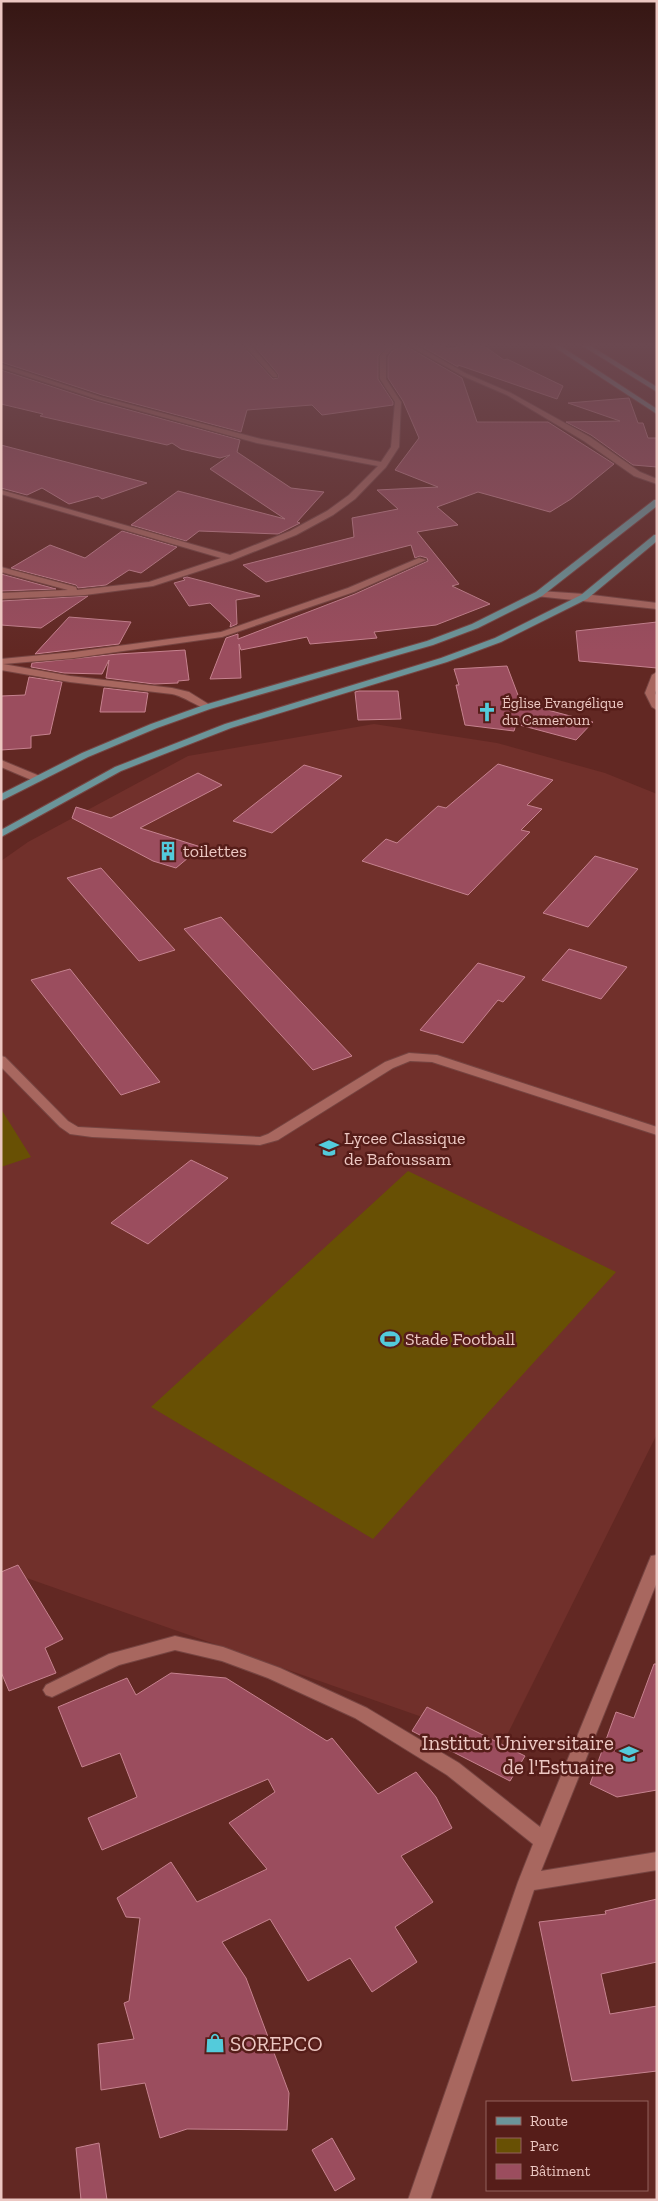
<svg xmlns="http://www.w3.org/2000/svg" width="658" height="2201" viewBox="0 0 658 2201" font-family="'Zilla Slab',serif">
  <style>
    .built { fill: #71302b }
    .green { fill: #685004 }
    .building { fill: #9b4d5e; stroke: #c6828f }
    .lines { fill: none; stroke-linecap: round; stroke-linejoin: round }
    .service-casing { stroke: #764441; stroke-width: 2 }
    .minor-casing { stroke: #764441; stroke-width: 2 }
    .primary-casing { stroke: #764441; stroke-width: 2 }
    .service { fill: #a8675f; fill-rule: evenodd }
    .minor { fill: #a8675f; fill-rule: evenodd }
    .primary { fill: #6b959a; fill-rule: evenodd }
    .labels { text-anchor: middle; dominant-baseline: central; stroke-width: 5; stroke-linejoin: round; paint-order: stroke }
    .far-poi-label { font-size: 15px; fill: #ecc7c2; stroke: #561d19; text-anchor: start }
    .poi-label { font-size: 18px; fill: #ecc7c2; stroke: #561d19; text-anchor: start }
    .near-poi-label { font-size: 21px; fill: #ecc7c2; stroke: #561d19; text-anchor: end }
  </style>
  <rect width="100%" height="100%" fill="#622823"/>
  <!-- built -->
  <polygon class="built" points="374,724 497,743 605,773 657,794 657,1434 502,1745 1,1569 1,861 28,842 188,756"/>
  <!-- green -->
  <g class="green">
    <polygon points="1,1109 31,1157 1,1167"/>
    <polygon points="408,1171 616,1272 373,1539 151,1407"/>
  </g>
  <!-- building -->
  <g class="building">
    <polygon points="1,343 240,343 273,379 278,378 278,374 252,343 391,343 378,356 378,379 393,402 393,405 322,415 312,405 247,410 241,432 102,395 1,362"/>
    <polygon points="416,343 440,343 448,349 476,344 487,348 504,360 507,359 563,386 557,399 458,365 458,367"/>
    <polygon points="404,345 462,378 477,422 548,422 614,464 571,499 550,512 478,492 437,507 458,525 417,532 459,584 452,586 490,604 436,625 374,632 377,638 310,644 307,637 241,650 239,644 241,678 210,679 226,638 238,634 238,639 355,594 428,561 427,558 420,556 415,558 411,545 266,582 243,565 354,537 352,518 398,509 377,490 438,487 395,470 419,438 403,401 388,378 388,357 392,351"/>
    <polygon points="1,370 96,401 240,440 237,452 291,488 324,492 297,522 300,523 278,534 199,531 186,541 131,525 178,491 285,519 210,469 230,455 220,458 181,449 172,443 167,445 40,416 43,414 1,404"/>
    <polygon points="629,398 638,423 643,423 648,438 657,438 657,467 633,465 591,435 566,422 620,421 568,403"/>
    <polygon points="1,445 147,483 102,499 98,496 69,504 42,488 27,495 1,488"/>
    <polygon points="122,531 177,547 141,573 129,570 106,585 78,588 76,585 11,568 50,545 85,558"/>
    <polygon points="1,574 56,589 1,591"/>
    <polygon points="187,577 260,596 236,600 237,624 230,627 231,623 210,603 189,606 174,583 185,580 183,578"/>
    <polygon points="88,596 41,628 1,625 1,601"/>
    <polygon points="69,617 131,622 119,644 35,654"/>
    <polygon points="657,622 657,668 579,661 576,631"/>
    <polygon points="185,650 189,680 178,681 178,683 154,684 106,678 109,660 102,674 64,673 31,667 32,663 118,654"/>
    <polygon points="507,666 521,703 593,722 576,740 516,724 514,731 465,725 456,685 459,685 454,669"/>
    <polygon points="29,677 62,682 50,734 31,736 31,748 1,750 1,696 25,695"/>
    <polygon points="104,688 148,693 145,712 100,712"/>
    <polygon points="359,691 398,691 401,719 358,720 355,692"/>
    <polygon points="498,764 553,780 527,805 542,809 521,830 530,832 468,895 362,861 386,839 397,843 438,806 446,808"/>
    <polygon points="304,765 342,776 272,833 233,821"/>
    <polygon points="198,773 222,785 140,828 201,847 176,868 153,861 72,818 76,807 111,818"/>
    <polygon points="595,856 638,869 588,927 543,913"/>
    <polygon points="101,868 175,950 139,961 67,878"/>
    <polygon points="221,917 352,1056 313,1070 184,929"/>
    <polygon points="569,949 627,967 601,999 542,980"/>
    <polygon points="478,963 525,977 503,1002 498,1000 463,1043 420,1030"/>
    <polygon points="70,969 160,1082 121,1095 31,980"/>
    <polygon points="191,1160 228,1178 148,1244 111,1223"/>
    <polygon points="18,1565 63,1639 45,1648 56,1673 9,1691 1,1672 1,1572"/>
    <polygon points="654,1664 657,1664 657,1790 617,1797 590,1784 616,1712 634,1718"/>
    <polygon points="171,1673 226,1678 327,1741 332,1738 378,1794 416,1772 436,1797 452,1828 401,1856 433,1902 395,1927 417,1962 372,1992 350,1958 308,1981 270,1919 222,1942 246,1978 289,2093 287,2130 187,2129 160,2138 145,2083 101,2090 98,2044 134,2039 124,2003 129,2001 140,1918 126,1917 117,1898 171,1862 197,1902 267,1869 229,1823 275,1792 268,1779 102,1850 88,1818 137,1797 120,1753 82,1767 58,1707 127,1678 136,1695"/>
    <polygon points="427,1707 525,1756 510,1781 412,1731"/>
    <polygon points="657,1899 657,1962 601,1974 610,2014 657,2006 657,2071 572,2081 539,1922 606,1914 605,1911"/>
    <polygon points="332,2138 355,2179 335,2191 312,2150"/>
    <polygon points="99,2143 107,2200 81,2200 76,2148"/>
  </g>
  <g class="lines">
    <defs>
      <g id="service">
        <polygon points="657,672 657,688 655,693 657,697 657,710 652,707 645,693 652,675"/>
        <polygon points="409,1053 437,1055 657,1127 657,1135 432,1062 410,1061 393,1068 278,1140 260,1145 92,1137 70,1134 60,1127 1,1067 1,1056 5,1057 68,1121 78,1127 260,1137 268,1134 385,1062"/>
      </g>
      <g id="minor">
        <polygon points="242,343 249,343 277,375 277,377 273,377"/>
        <polygon points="395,343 412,343 467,374 511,393 590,437 640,472 657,479 657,484 634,476 584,441 507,395 463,376 404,343 391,350 386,356 386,379 401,402 399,447 386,467 355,499 333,515 296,535 233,560 153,586 85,595 1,599 1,593 68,590 1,572 1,567 76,587 77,590 149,582 221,558 1,494 1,490 230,555 290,531 327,511 349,495 378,466 257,443 97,399 1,368 1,364 101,397 261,439 381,462 391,447 395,402 380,379 380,356 387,348"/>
        <path d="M419,558l7,2 -72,32 -132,45 -148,21 -71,6 67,12 102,12 17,4 21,13v4c-8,1 -26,-13 -38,-15l-102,-12 -69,-12v-11l73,-7 147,-20 127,-44z"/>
        <polygon points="539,591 584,594 657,603 657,609 536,596 535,594"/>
        <polygon points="1,760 42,777 43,779 38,782 34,781 1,767"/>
        <polygon points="657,1555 657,1582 541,1871 657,1852 657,1870 534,1890 430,2200 408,2200 518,1882 533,1844 447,1775 355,1718 268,1678 222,1661 175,1650 119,1665 52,1697 46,1695 43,1690 46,1685 109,1654 175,1636 223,1647 280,1668 367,1708 459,1763 540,1827 649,1561 651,1556"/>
      </g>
      <g id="primary">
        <polygon points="548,343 556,343 657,409 657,414"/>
        <polygon points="578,343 586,343 657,387 657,392"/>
        <polygon points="654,500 657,500 657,506 542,596 478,628 433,645 210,709 157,728 88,757 1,801 1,794 82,753 151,724 204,705 427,641 472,624 536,592"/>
        <polygon points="654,535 657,535 657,541 587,599 501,642 447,662 231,728 121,771 1,837 1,830 115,767 225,724 441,658 495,638 581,595"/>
      </g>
    </defs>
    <!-- service casing -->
    <use href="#service" class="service-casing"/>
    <!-- minor casing -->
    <use href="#minor" class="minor-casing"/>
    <!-- primary casing -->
    <use href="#primary" class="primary-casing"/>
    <!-- service -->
    <use href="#service" class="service"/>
    <!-- minor -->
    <use href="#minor" class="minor"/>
    <!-- primary -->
    <use href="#primary" class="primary"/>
  </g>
  <!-- sky -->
  <linearGradient id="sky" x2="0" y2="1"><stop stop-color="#361613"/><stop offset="0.53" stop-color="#6b4850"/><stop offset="1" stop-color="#6b4850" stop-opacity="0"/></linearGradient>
  <rect width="658" height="651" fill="url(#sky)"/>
  <!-- icons -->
  <defs>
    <symbol id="church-bare" viewBox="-9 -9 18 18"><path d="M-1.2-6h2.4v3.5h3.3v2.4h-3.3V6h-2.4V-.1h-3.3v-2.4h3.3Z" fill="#53cbdb" stroke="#561d19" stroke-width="2.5" paint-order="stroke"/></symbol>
    <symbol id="building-bare" viewBox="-9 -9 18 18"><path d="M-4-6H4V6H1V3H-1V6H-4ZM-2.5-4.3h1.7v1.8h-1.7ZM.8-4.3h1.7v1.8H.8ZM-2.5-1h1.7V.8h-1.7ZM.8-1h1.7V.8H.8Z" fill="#53cbdb" stroke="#561d19" stroke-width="2.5" paint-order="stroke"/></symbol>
    <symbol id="school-bare" viewBox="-9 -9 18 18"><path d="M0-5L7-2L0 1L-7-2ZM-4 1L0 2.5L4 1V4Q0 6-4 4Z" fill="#53cbdb" stroke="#561d19" stroke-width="2.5" paint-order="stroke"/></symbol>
    <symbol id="stadium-bare" viewBox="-9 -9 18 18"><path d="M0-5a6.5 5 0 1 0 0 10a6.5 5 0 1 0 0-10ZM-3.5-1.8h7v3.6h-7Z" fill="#53cbdb" stroke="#561d19" stroke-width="2.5" paint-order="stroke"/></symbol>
    <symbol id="shop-bare" viewBox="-9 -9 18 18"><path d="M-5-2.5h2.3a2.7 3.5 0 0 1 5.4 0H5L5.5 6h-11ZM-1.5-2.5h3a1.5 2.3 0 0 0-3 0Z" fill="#53cbdb" stroke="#561d19" stroke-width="2.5" paint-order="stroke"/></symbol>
  </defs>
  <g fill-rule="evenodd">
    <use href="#church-bare" x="473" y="698" width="28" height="28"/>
    <use href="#building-bare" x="154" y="837" width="28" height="28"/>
    <use href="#school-bare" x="315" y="1134" width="28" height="28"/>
    <use href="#stadium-bare" x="376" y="1325" width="28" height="28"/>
    <use href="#school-bare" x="615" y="1740" width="28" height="28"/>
    <use href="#shop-bare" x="201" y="2029" width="28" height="28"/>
  </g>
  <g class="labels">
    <!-- far-poi labels -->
    <g class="far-poi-label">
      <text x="502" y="703">Église Evangélique<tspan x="502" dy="17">du Cameroun</tspan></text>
    </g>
    <!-- poi labels -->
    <g class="poi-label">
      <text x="183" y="851">toilettes</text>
      <text x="344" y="1138">Lycee Classique<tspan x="344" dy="21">de Bafoussam</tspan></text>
      <text x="405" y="1339">Stade Football</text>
    </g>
    <!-- near-poi labels -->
    <g class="near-poi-label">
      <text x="614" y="1742">Institut Universitaire<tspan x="614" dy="24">de l'Estuaire</tspan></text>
      <text x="230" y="2043" text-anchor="start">SOREPCO</text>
    </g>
  </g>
  <!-- border -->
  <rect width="658" height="2201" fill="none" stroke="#ecc7c2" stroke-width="5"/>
  <!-- legend -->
  <rect x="486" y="2101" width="162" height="90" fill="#561d19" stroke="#92615d"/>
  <rect x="496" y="2117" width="25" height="8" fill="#6b959a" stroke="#92615d"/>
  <text x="530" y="2126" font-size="15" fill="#ecc7c2">Route</text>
  <rect x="496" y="2138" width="25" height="15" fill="#685004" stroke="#92615d"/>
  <text x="530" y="2151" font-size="15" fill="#ecc7c2">Parc</text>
  <rect x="496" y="2164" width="25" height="15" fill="#9b4d5e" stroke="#92615d"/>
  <text x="530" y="2176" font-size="15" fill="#ecc7c2">Bâtiment</text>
</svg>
